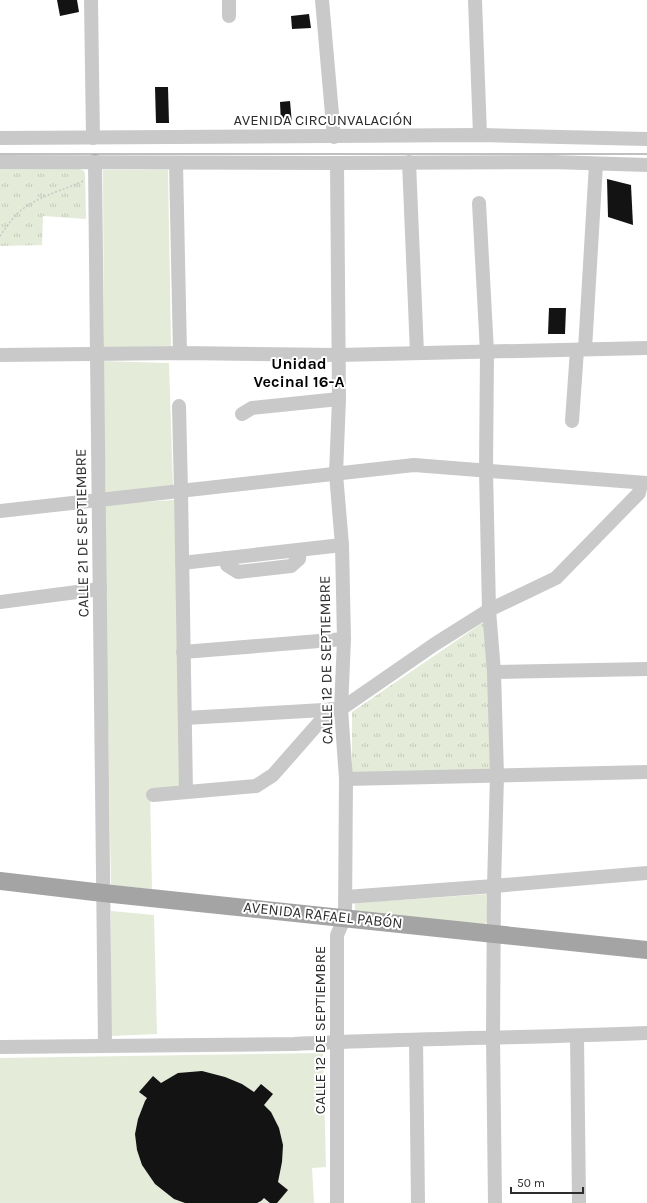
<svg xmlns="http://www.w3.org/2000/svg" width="647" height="1203" viewBox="0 0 647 1203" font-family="Karla,sans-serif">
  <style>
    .grass { fill: url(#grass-tufts) }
    .park { fill: #e4ebd9 }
    .building { fill: #131313 }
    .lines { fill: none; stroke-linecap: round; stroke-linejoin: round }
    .path { stroke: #c9c9c9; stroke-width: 1.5; stroke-dasharray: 2 2; stroke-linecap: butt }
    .minor { stroke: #c9c9c9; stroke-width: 14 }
    .major { stroke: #a4a4a4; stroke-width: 18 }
    .tram { stroke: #818181; stroke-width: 1 }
    .labels { text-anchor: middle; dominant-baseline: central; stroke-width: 4; stroke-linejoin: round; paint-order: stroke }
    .street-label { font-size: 15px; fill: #2c2c2c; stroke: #fff }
    .neighbourhood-label { font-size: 16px; font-weight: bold; fill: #000; stroke: #fff }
  </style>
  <defs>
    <pattern id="grass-tufts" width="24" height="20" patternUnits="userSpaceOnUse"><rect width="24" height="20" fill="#e4ebd9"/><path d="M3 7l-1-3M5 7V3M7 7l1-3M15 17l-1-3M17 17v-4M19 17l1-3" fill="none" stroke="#c4caba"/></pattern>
  </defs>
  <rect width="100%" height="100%" fill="#fff"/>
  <!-- grass -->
  <g class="grass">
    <polygon points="0,168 80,169 84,171 85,174 86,219 43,216 42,245 0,246"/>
    <polygon points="488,619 491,770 352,773 352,712"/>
  </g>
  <!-- park -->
  <g class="park">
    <polygon points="103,170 168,170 171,346 104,348"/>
    <polygon points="102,361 169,363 173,486 106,494"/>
    <polygon points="175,500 181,789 150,789 152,889 111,885 104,504"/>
    <polygon points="488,894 490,918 486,923 481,925 355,913 355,903"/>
    <polygon points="111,911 154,915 157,1034 111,1036"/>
    <polygon points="323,1053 326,1167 312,1168 314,1203 0,1203 0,1058"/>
  </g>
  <!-- building -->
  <g class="building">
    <polygon points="57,0 77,0 79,12 60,16"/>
    <polygon points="309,14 311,28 292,29 291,16"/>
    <polygon points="155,87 168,87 169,123 156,123"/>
    <polygon points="290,101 292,124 281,125 280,102"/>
    <polygon points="607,179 631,185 633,225 608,217"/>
    <polygon points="549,308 566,308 565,334 548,334"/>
    <polygon points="202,1071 225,1077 242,1084 254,1092 261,1084 273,1094 264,1105 271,1112 279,1128 283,1145 282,1162 278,1182 288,1190 277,1203 270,1203 264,1198 261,1201 257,1203 185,1203 174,1199 155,1184 142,1165 137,1150 135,1134 138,1119 145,1101 147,1098 139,1092 153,1076 161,1083 178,1073"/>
  </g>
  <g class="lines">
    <!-- path -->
    <path class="path" d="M0,236c7,-10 14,-21 24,-28 18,-13 40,-18 59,-27"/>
    <!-- minor -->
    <g class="minor">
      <polyline points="91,0 93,138"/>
      <polyline points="322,0 334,137"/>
      <polyline points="475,0 480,135"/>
      <polyline points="229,16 229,0"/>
      <polyline points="0,138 480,135 647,139"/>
      <polyline points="95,161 97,355 105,1045"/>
      <polyline points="0,162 337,163 552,162 647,165"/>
      <polyline points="409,162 417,353"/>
      <polyline points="176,163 180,353"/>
      <polyline points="479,203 487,352 486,470 489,610 494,672 497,776 494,886 493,1037 495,1203"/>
      <polyline points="585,349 596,164"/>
      <polyline points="0,355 180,353 338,355 647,348"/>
      <polyline points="179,406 181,491 186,792"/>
      <polyline points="242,414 252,408 339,399"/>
      <polyline points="572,421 577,350"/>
      <polyline points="0,511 414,465 647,483"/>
      <polyline points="226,558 227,565 238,572 291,566 299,559 300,550"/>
      <polyline points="182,563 342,545"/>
      <polyline points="0,602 100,589"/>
      <polyline points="183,652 344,639"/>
      <polyline points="494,672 647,669"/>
      <polyline points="185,718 341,709 435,644 489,610 556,578 639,493 641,483"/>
      <polyline points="346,779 647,772"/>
      <polyline points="153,795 256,786 273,775 331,709"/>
      <polyline points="346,897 494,886 647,873"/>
      <polyline points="577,1036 579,1202"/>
      <polyline points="416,1040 418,1203"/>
      <path d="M0,1047l294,-3c118,-6 235,-6 353,-11"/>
      <polyline points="337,1203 337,935 345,917 346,779 341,709 344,639 342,545 336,474 339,399 337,163"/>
    </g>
    <!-- major -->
    <polyline class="major" points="0,881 103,893 647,950"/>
    <!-- tram -->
    <polyline class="tram" points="0,154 647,154"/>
  </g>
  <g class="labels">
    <!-- street labels -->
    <g class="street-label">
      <text x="323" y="120">AVENIDA CIRCUNVALACIÓN</text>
      <text transform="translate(82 533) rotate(-91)">CALLE 21 DE SEPTIEMBRE</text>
      <text transform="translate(326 660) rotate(-91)">CALLE 12 DE SEPTIEMBRE</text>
      <text transform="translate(323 915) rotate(6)">AVENIDA RAFAEL PABÓN</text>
      <text transform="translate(320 1030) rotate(-90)">CALLE 12 DE SEPTIEMBRE</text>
    </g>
    <!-- neighbourhood labels -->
    <g class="neighbourhood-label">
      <text x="299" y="363">Unidad<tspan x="299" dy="18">Vecinal 16-A</tspan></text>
    </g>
  </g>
  <!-- scale -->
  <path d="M511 1187v6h72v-6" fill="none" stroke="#2c2c2c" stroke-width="2"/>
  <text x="517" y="1187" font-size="12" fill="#2c2c2c" stroke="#ffffff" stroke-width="3" paint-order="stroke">50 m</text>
</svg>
